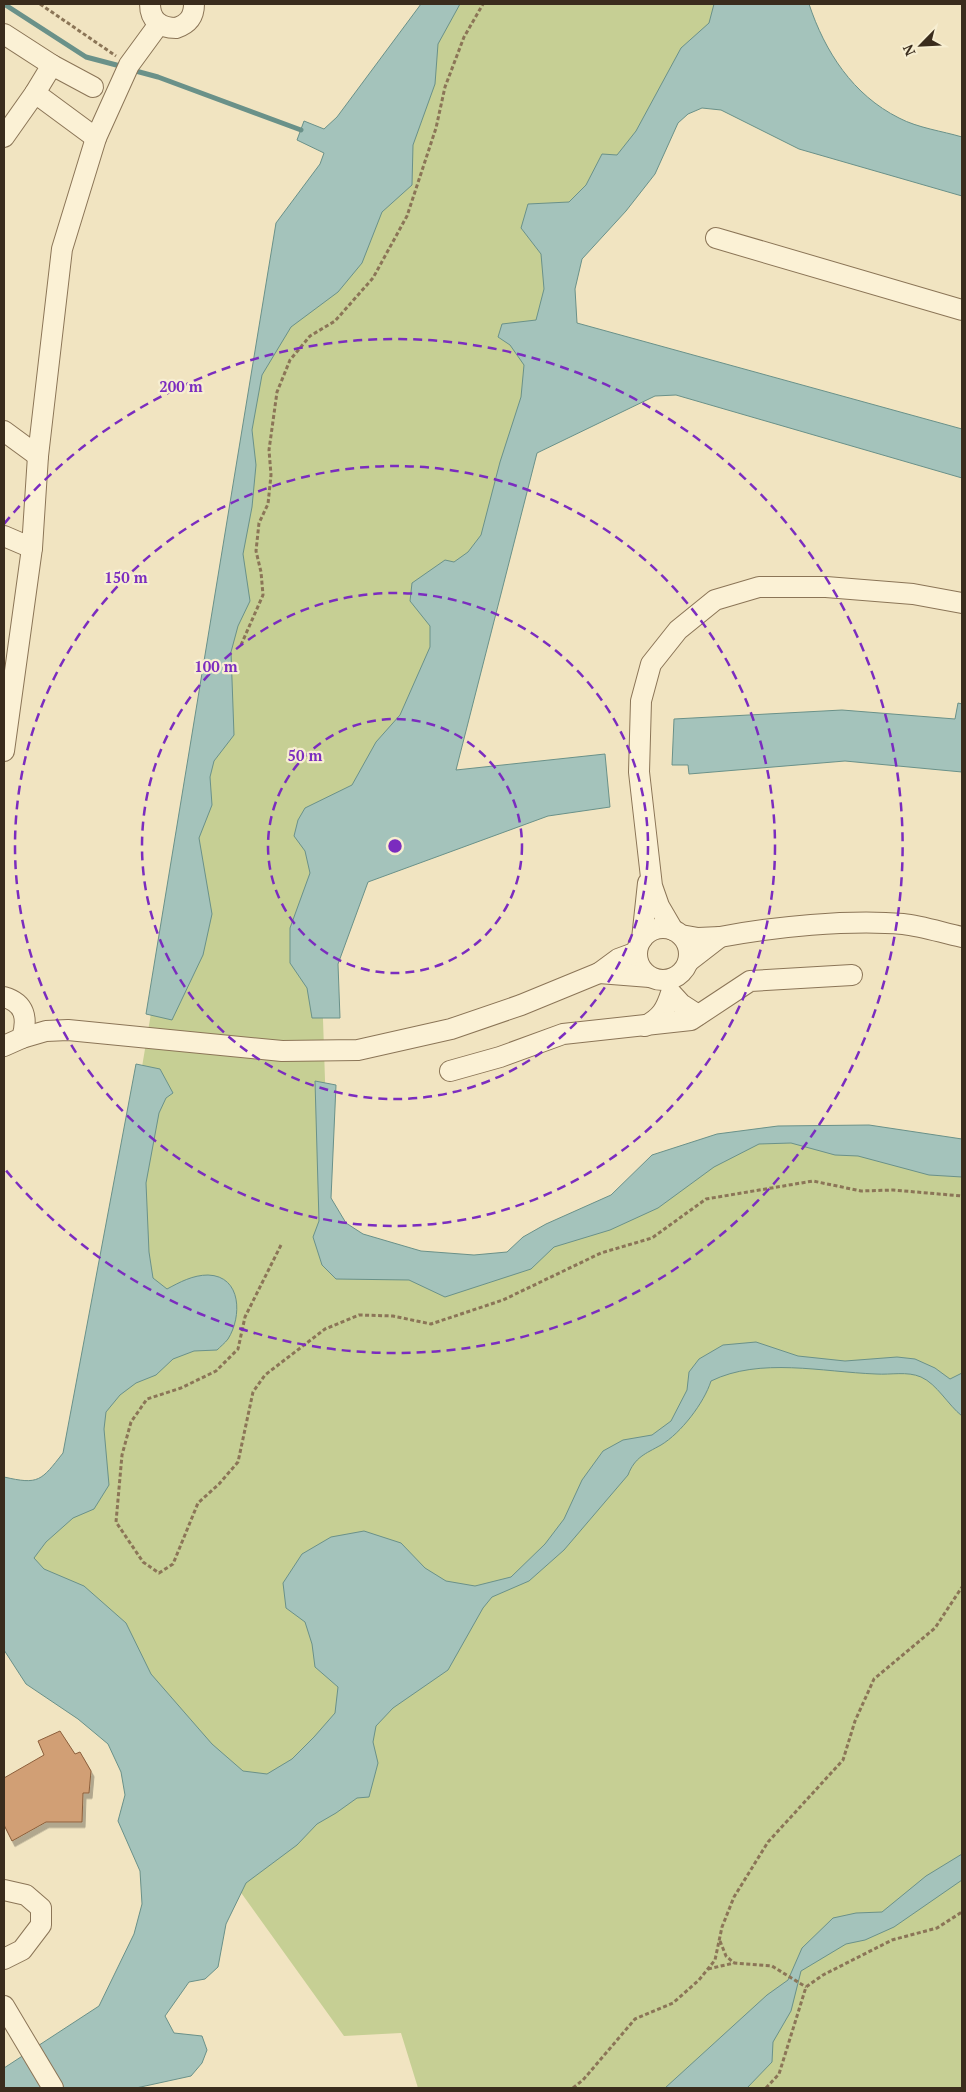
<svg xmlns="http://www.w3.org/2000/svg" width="966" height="2092" viewBox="0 0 966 2092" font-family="'PT Serif',serif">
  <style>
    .green { fill: #c6cf94 }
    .water { fill: #a4c3bb; stroke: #6a9189 }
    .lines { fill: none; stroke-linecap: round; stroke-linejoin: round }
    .stream { stroke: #6a9189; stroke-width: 5 }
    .building { fill: #d19f74; stroke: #8c5f3c; filter: url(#shadow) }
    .minor-casing { stroke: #8b7557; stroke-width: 22 }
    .path { stroke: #8b7557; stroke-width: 3; stroke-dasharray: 4 2.5; stroke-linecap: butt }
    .minor { stroke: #fbf1d5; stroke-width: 20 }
    .ring { fill: none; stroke: #7b2cbf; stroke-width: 2.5; stroke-dasharray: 9 6 }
    .centre { fill: #7b2cbf; stroke: #f7eed1; stroke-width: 2.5 }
    .ring-label { font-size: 15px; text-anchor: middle; font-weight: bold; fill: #7b2cbf; stroke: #f7eed1; stroke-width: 4.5; stroke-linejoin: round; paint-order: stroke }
  </style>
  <defs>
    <filter id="shadow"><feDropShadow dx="3" dy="5.5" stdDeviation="0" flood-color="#0004"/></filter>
  </defs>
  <rect width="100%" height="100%" fill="#f1e4c1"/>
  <!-- green -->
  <polygon class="green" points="431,4 735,4 577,227 443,747 320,928 330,1232 495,1269 762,1135 962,1156 962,2088 418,2088 401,2033 344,2036 4,1563 4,1534 76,1461 282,231"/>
  <!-- water -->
  <g class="water">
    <polygon points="421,4 460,4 438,44 435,84 413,145 412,185 382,212 362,263 338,292 291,327 262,375 252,430 256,465 252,507 243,554 250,601 238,626 231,652 234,735 214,761 210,777 212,805 199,838 212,914 203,955 172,1020 146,1014 276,223 320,164 324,153 297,140 304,121 324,129 337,117"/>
    <path d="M714,4h95c16,48 44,91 90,114 19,10 43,13 63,19v59l-163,-47 -78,-39 -19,-2 -14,6 -10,9 -23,51 -29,37 -44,48 -7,30 2,34 385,106v49l-286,-83 -21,1 -118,57 -81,317 149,-16 5,53 -62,9 -180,66 -30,82 2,54h-28l-5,-30 -17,-25v-35l20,-55 -5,-22 -11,-15 4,-16 7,-12 47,-23 24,-43 24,-27 30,-68v-21l-20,-25 2,-18 33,-23 9,2 14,-10 13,-17 19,-73 21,-65 3,-32 -14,-20 -12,-8 4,-13 34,-4 8,-31 -3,-35 -20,-26 7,-24 41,-2 17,-17 16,-31 15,1 19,-24 45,-83 28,-25z"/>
    <polygon points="958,703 962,704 962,772 845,761 689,774 688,765 672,765 674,719 842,710 955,719"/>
    <path d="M136,1064l24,5 13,24 -7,5 -7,15 -13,70 3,69 4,26 14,11c13,-7 26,-14 41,-14 34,1 34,42 20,64 -3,4 -8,8 -11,11l-23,1 -21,8 -17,16 -20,8 -16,12 -14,17 -2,17 5,56 -15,24 -21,9 -27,24 -12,16 10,11 40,17 42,37 25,51 61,70 31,27 24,3 25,-15 22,-22 21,-24 3,-26 -23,-20 -3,-23 -7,-22 -19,-14 -3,-25 19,-29 29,-17 33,-6 37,12 24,25 21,13 29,5 36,-9 34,-33 19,-25 18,-39 21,-29 20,-11 29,-5 19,-14 16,-31 2,-18 10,-13 24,-14 33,-3 42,14 47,5 52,-4 18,2 20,9 15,11 12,-6v43c-14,-11 -25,-32 -41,-39 -14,-6 -30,-2 -45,-3 -54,-2 -116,-17 -165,7 -7,22 -30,52 -50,64 -16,9 -26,12 -33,30l-64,75 -35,31 -37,16 -9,11 -35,62 -55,38 -17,18 -3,16 5,21 -9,34 -12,1 -21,15 -19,11 -20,21 -51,38 -20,41 -8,43 -13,12 -16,3 -24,34 9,17 28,3 5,14 -5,13 -11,13 -55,12h-132v-20l95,-62 35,-72 8,-30 -2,-33 -22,-50 7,-26 -4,-23 -13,-28 -30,-25 -52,-35 -22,-34v-173c35,8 37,4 59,-24z"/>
    <polygon points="315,1081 336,1085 331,1198 346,1223 363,1234 421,1251 474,1255 507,1252 523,1237 546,1224 611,1195 652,1155 717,1134 778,1126 869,1125 962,1139 962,1177 929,1175 858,1156 835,1155 791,1143 759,1144 714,1167 658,1208 610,1230 554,1247 531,1269 445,1297 409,1280 336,1279 322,1265 313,1237 319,1221"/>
    <polygon points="962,1854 962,1880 894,1927 865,1940 846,1944 801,1971 791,2011 773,2042 772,2062 747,2088 665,2088 767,1995 788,1980 802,1948 833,1918 856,1913 882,1912 926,1876"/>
  </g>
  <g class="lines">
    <!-- stream -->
    <g class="stream">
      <polyline points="4,4 86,57 124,67"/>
      <polyline points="132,70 158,77 301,130"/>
    </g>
  </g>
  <!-- building -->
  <polygon class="building" points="60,1731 75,1754 80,1752 91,1771 89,1793 83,1793 82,1822 46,1822 12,1841 4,1825 4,1778 44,1755 38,1741"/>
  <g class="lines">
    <defs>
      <g id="minor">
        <path d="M150,4c0,16 10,24 26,24 12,-4 18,-11 18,-24"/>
        <polyline points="4,34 52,65"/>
        <polyline points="35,93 52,65 93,87"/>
        <polyline points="4,137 35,93 96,138"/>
        <polyline points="716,238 962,310"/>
        <polyline points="4,431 38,456"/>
        <polyline points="4,536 32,548"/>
        <polyline points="4,751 32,548 38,456 62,249 96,138 129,65 159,24"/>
        <circle cx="663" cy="954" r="26"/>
        <polyline points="673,930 659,906 652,886 639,772 641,701 651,664 678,630 715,600 759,587 826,587 913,594 962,603"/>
        <polyline points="681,935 698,938 720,937 689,961"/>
        <path d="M720,937c53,-10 129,-18 183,-13 19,2 40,9 59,13"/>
        <polyline points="642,939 648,883"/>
        <polyline points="637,952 618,959 599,973 650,977"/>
        <path d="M4,997c21,6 24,21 18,41l-18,8"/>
        <path d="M645,1026c16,-8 21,-17 26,-33l10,11 17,11"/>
        <polyline points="22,1038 46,1031 68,1030 282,1051 358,1050 451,1029 521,1005 599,973"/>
        <polyline points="450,1071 500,1057 563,1034 691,1020 750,981 852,975"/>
        <polyline points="4,1890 26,1895 41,1908 41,1925 22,1950 4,1959"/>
        <polyline points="4,2006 53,2088"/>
      </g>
    </defs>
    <!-- minor casing -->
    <use href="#minor" class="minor-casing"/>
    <!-- path -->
    <g class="path">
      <polyline points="40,4 116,56"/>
      <polyline points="241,645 263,595 261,572 256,551 259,523 268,504 271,475 269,450 277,392 290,360 310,336 335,321 373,278 407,216 436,128 445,87 464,37 483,4"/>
      <polyline points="281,1245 245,1317 238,1349 216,1371 181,1388 147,1399 131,1422 122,1455 116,1522 143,1562 159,1573 173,1564 198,1503 219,1484 238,1462 253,1392 265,1375 325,1329 359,1315 393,1316 431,1324 503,1300 601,1253 652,1238 706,1199 813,1181 861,1191 893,1190 962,1196"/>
      <polyline points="720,1941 726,1956 734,1963"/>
      <polyline points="708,1969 734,1963 772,1966 806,1987"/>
      <polyline points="573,2088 583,2080 635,2019 673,2003 699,1980 715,1960 722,1927 734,1897 768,1842 843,1760 855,1721 874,1679 935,1628 962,1587"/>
      <polyline points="766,2088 779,2074 806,1987 823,1975 892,1940 937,1928 962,1912"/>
    </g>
    <!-- minor -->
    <use href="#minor" class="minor"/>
  </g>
  <!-- distance rings -->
  <g class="ring">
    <circle cx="395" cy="846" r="127"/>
    <circle cx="395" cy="846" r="253"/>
    <circle cx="395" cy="846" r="380"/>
    <path d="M4 524A507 507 0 1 1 4 1168"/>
  </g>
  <circle cx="395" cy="846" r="8" class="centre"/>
  <g class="ring-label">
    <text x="181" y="392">200 m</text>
    <text x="126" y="583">150 m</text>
    <text x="216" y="672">100 m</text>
    <text x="305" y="761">50 m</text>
  </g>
  <!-- border -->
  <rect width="966" height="2092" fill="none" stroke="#3a2c1d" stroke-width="10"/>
  <!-- north arrow -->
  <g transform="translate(921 45) rotate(246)" stroke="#f7eed1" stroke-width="4" paint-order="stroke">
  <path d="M0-4L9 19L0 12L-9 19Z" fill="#3a2c1d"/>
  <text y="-8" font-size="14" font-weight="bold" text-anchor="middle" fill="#3a2c1d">N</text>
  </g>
</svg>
